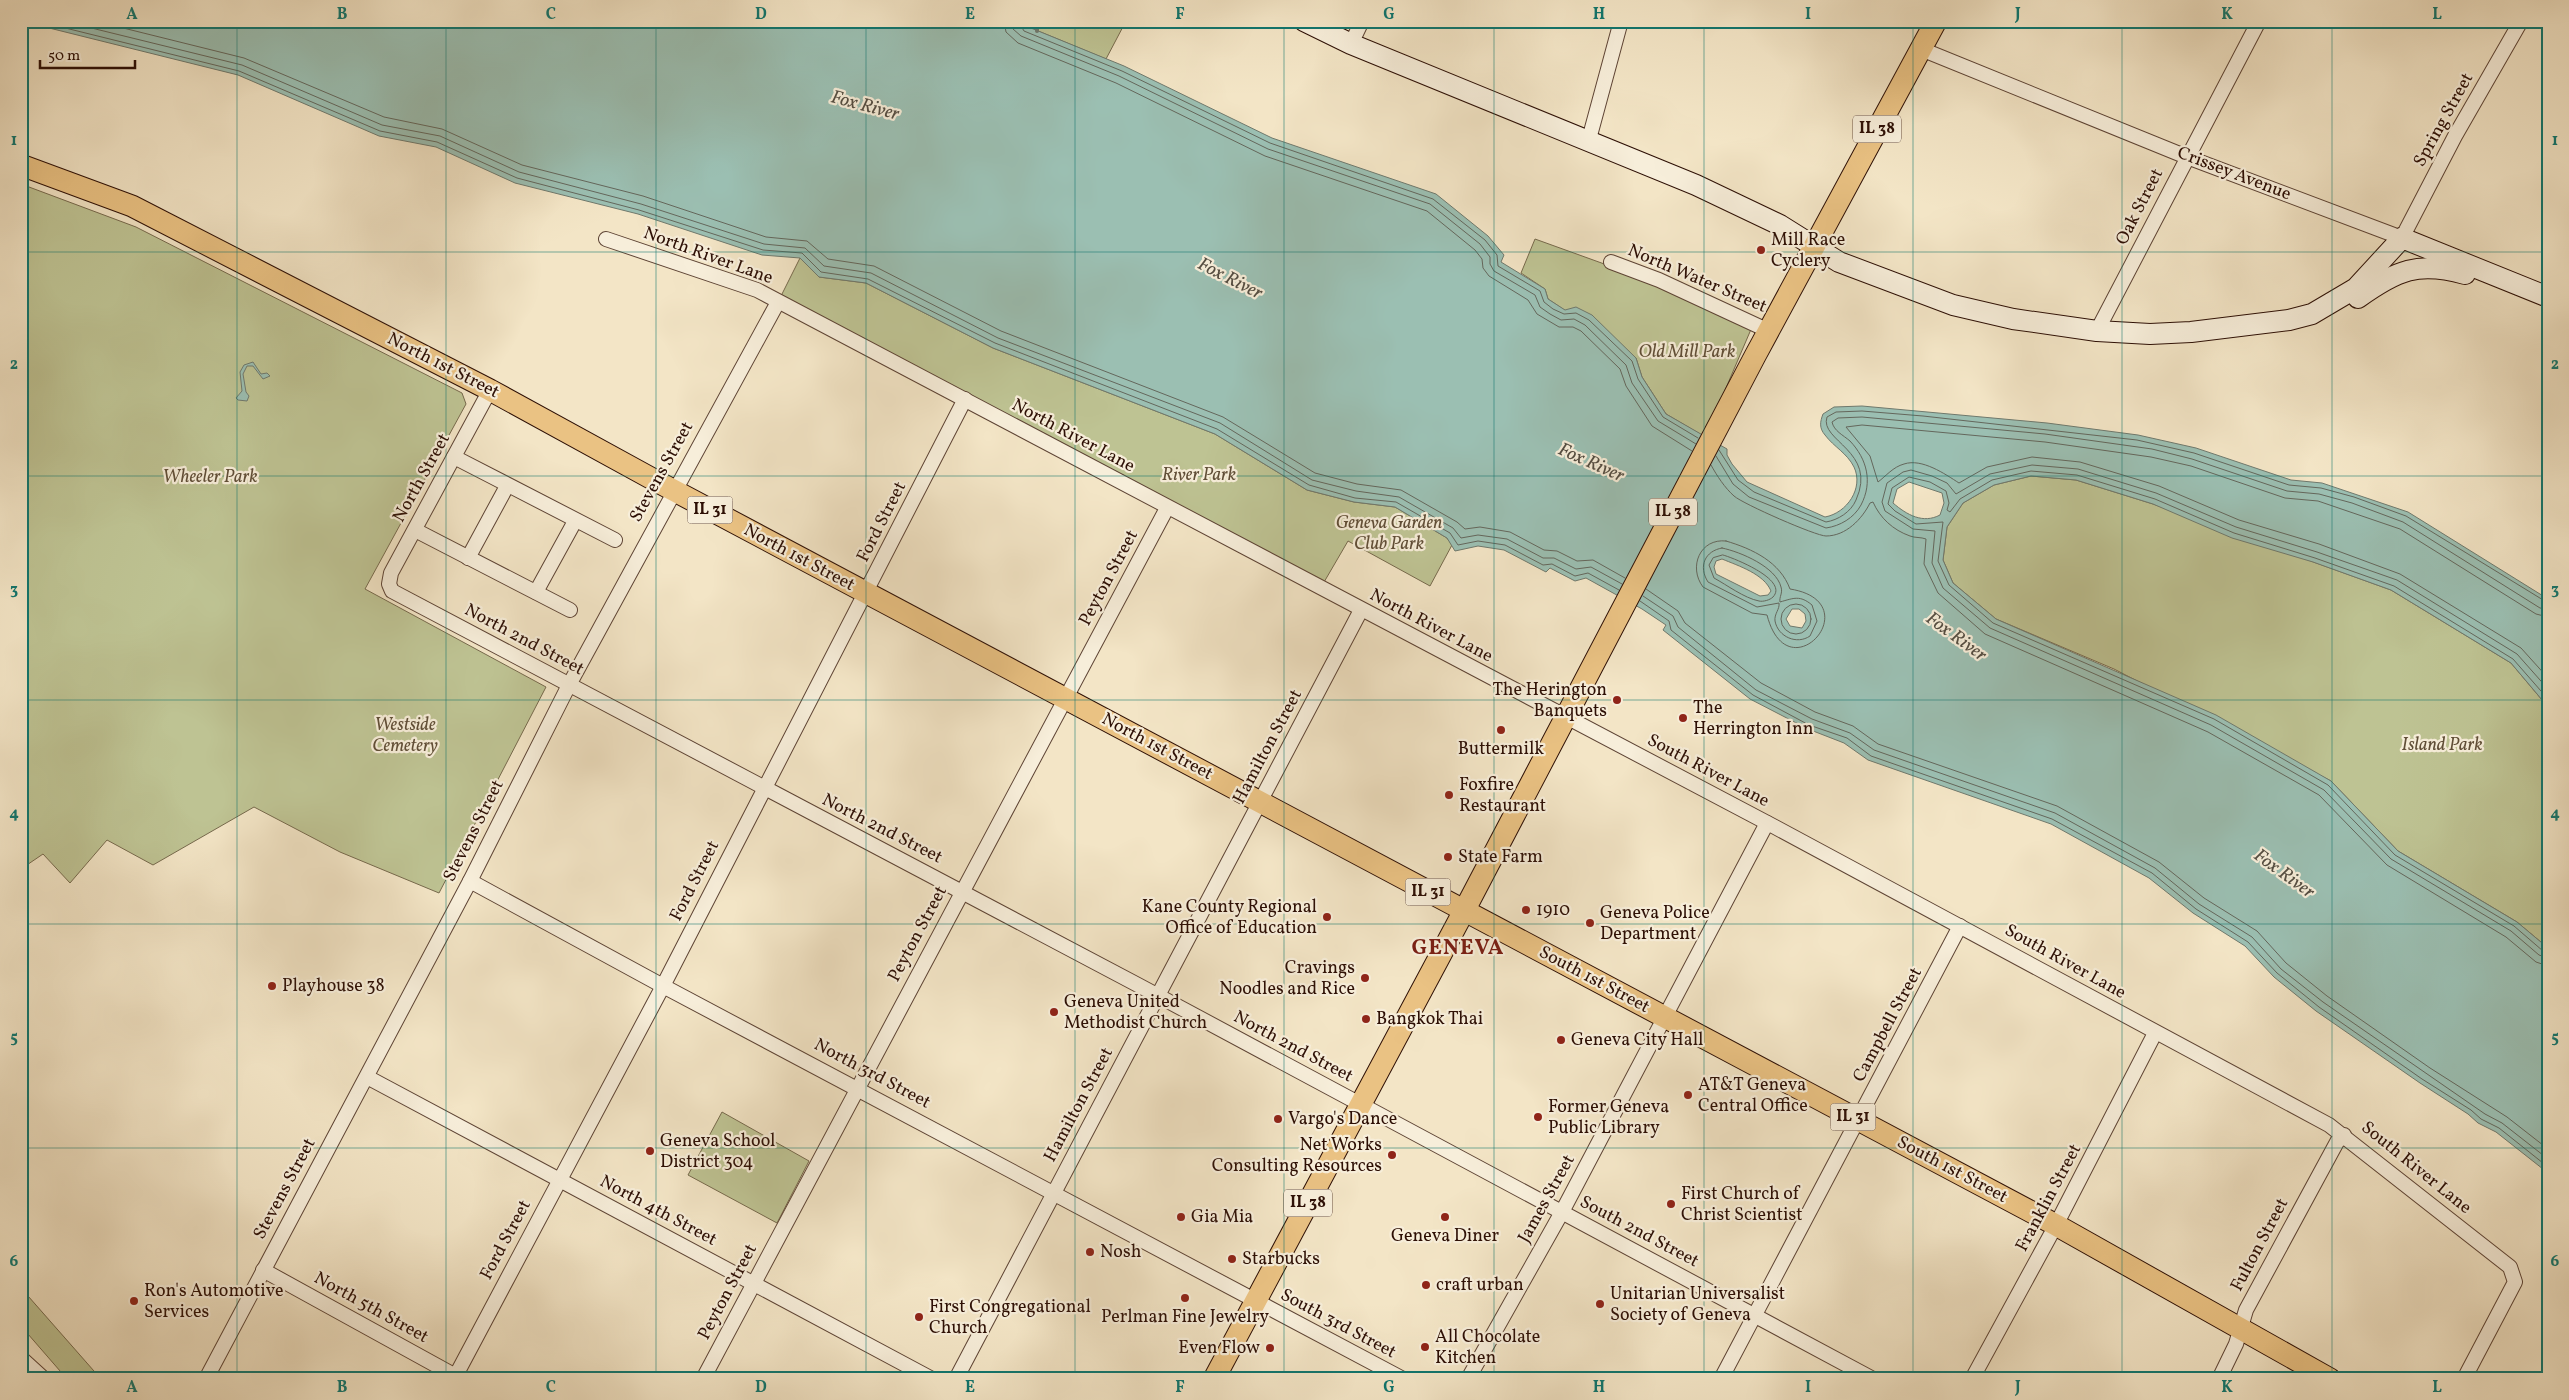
<svg xmlns="http://www.w3.org/2000/svg" width="2569" height="1400" viewBox="0 0 2569 1400" font-family="Vollkorn,serif">
  <style>
    .green { fill: #bec393; stroke: #76694c }
    .water { fill: #9bbfb2; stroke: #6f796d; fill-rule: evenodd }
    .lines { fill: none; stroke-linecap: round; stroke-linejoin: round }
    .shore { stroke: #64675c; stroke-width: 1 }
    .stream { stroke: #6f796d; stroke-width: 4 }
    .minor-casing { stroke: #5e4435; stroke-width: 16 }
    .secondary-casing { stroke: #2d0f05; stroke-width: 22 }
    .primary-casing { stroke: #2d0f05; stroke-width: 23 }
    .minor { stroke: #f7eeda; stroke-width: 14 }
    .secondary { stroke: #f7eeda; stroke-width: 20 }
    .primary { stroke: #eac283; stroke-width: 21 }
    .grid { fill: none; stroke: #0f766e; stroke-width: 1; stroke-opacity: 0.55 }
    .poi-dot { fill: #8f2418; stroke: #f7eeda; stroke-width: 2 }
    .labels { text-anchor: middle; dominant-baseline: central; stroke-width: 4.5; stroke-linejoin: round; paint-order: stroke }
    .shield { fill: #f7eeda; stroke: #6a5245; stroke-width: 1 }
    .shield-label { font-size: 16px; font-weight: bold; fill: #2d0f05 }
    .street-label { font-size: 18px; fill: #2d0f05; stroke: #f7eeda }
    .poi-label { font-size: 18px; fill: #2d0f05; stroke: #f7eeda; text-anchor: start }
    .park-label { font-size: 18px; font-style: italic; fill: #604e37; stroke: #f7eeda }
    .water-label { font-size: 19px; font-style: italic; fill: #544d42; stroke: #f7eeda }
    .district-label { font-size: 22px; font-weight: bold; letter-spacing: 1px; fill: #7a1f14; stroke: #f7eeda }
    .neatline { fill: none; stroke: #0f766e; stroke-width: 2 }
    .grid-label { font-size: 16px; text-anchor: middle; font-weight: bold; fill: #0f766e }
  </style>
  <rect width="100%" height="100%" fill="#f3e5c6"/>
  <filter id="stains"><feTurbulence type="fractalNoise" baseFrequency=".004" numOctaves="4"/><feColorMatrix values="0 0 0 0 .2 0 0 0 0 .09 0 0 0 0 .02 0 0 0 .5 -.17"/></filter>
  <radialGradient id="worn" r=".72"><stop offset=".6" stop-color="#630" stop-opacity="0"/><stop offset="1" stop-color="#630" stop-opacity=".3"/></radialGradient>
  <!-- green -->
  <g class="green">
    <polygon points="1021,21 1126,21 1106,59 1026,26"/>
    <polygon points="21,184 136,227 462,393 466,404 365,589 546,687 439,893 340,852 254,807 153,865 107,840 70,883 43,854 21,869"/>
    <polygon points="1535,239 1657,283 1752,327 1705,437 1666,414 1642,377 1636,358 1548,299 1545,289 1521,273"/>
    <polygon points="800,258 819,277 866,283 993,348 1215,434 1307,490 1354,502 1395,507 1447,538 1452,545 1430,586 1348,541 1320,589 778,302"/>
    <polygon points="2031,476 2076,480 2153,504 2391,590 2511,663 2548,707 2548,948 2517,922 2398,851 2331,781 2114,669 1996,619 1953,583 1943,560 1947,527 1963,503 1994,485"/>
    <polygon points="722,1112 809,1161 777,1223 688,1175"/>
    <polygon points="21,1288 101,1379 67,1379 21,1326"/>
  </g>
  <!-- water -->
  <g class="water">
    <path d="M21,21h1000l5,5 98,40 148,72 164,56 52,42 16,19 -3,7 44,27 3,10 17,11 11,-3 16,8 44,43 6,19 24,37 61,35v6l5,9 15,18 78,35c22,-4 39,-29 29,-50 -7,-14 -20,-20 -29,-32 -6,-7 -5,-13 -2,-21l11,-7 28,-1 185,17 91,12 58,13 95,32 31,3 86,29 140,87v108l-37,-44 -120,-73 -78,-28 -81,-24 -79,-34 -77,-24 -45,-4 -37,9 -31,18 -16,24 -4,33 10,23 43,36 220,96 115,66 67,70 119,71 31,26v225l-52,-41 -18,-9 -10,-9 -48,-31 -104,-72 -42,-34 -29,-31 -52,-33 -44,-35 -98,-54 -183,-64 -24,-17 -36,-14 -58,-30 -87,-69 3,-5 -24,-16 -56,-31 -11,3 -25,-13 -4,4 -42,-22 -26,-4 -23,5 -8,-13 -52,-31 -41,-5 -47,-12 -92,-56 -222,-86 -127,-65 -47,-6 -19,-19 -38,-3 -124,-41 -123,-31 -79,-36 -57,-11 -141,-61zM1909,482l33,11 2,10 -4,12c-17,9 -33,0 -47,-12l4,-14zM1722,559c17,7 42,15 49,32l-3,4 -8,1 -44,-22 -2,-7 2,-6zM1792,609h7l6,5 1,7 -4,7 -12,-2 -4,-7z"/>
    <polygon points="253,362 261,374 267,373 270,376 263,379 253,366 247,366 243,374 246,392 249,396 247,401 238,400 236,398 242,391 240,372 244,365"/>
  </g>
  <g class="lines">
    <!-- shore -->
    <g class="shore">
      <polyline points="37,21 239,71 380,131 437,142 517,178 639,210 763,250 802,253 821,272 868,279 995,343 1217,429 1309,485 1355,498 1396,502 1450,533 1458,545 1478,541 1505,545 1543,565 1552,564 1575,576 1588,573 1619,590"/>
      <polyline points="63,21 242,65 382,125 440,136 519,172 641,204 764,244 805,248 824,266 871,273 998,338 1220,423 1312,480 1356,491 1399,497 1453,528 1461,538 1478,535 1507,539 1543,558 1554,558 1576,569 1591,567 1622,584"/>
      <polyline points="95,21 244,58 384,117 442,129 522,165 643,196 766,237 807,241 828,259 874,266 1001,331 1223,417 1315,473 1357,484 1401,490 1457,522 1465,529 1480,527 1510,532 1544,550 1557,551 1577,561 1593,560 1625,578"/>
      <polyline points="1004,21 1006,32 1018,43 1116,83 1265,156 1427,211 1475,250 1482,259 1483,268 1489,276 1528,300 1537,314 1559,327 1573,327 1581,331 1620,369 1626,386 1652,426 1692,451"/>
      <polyline points="1011,21 1013,29 1021,36 1119,76 1268,149 1430,204 1480,244 1490,257 1490,264 1494,271 1535,295 1540,307 1550,314 1561,320 1574,319 1585,325 1626,365 1632,383 1658,421 1696,444"/>
      <polyline points="1018,21 1024,31 1122,71 1270,143 1433,199 1485,240 1497,255 1498,266 1540,291 1544,302 1553,309 1564,314 1576,313 1589,320 1632,361 1638,379 1663,417 1698,438"/>
      <path d="M1719,450l19,30 16,12 72,30c12,-2 25,-10 30,-22 22,-49 -37,-59 -29,-83l9,-5 26,-1 61,5 214,24 57,13 95,32 32,3 33,9 52,19 142,87"/>
      <path d="M1716,456l17,28 16,13 77,31c14,-2 28,-10 35,-23 12,-23 6,-46 -11,-64 -7,-6 -16,-10 -18,-19l6,-4 24,-1 183,17 107,15 40,10 95,32 32,3 33,9 51,19 137,86 8,1"/>
      <path d="M1711,465c6,11 14,23 23,31 9,8 82,40 92,40 20,0 36,-17 44,-33l3,-1c7,16 20,28 37,34 5,2 11,1 16,3l-2,25 14,29 47,41 223,98 111,63 68,70 119,72 30,25 12,4"/>
      <path d="M1726,541c27,8 54,21 64,48 81,13 -2,107 -23,26l-15,-2 -49,-26c-15,-20 -3,-49 23,-46z"/>
      <path d="M1722,548c19,4 54,19 59,39 2,6 -2,10 -1,15 14,-4 20,-7 32,3l5,16 -7,15c-13,9 -32,1 -35,-15 -1,-7 5,-12 4,-18l-22,4 -49,-25c-10,-16 -3,-31 14,-34z"/>
      <path d="M1723,555c11,3 66,25 50,42 -3,3 -10,5 -14,4 -15,-3 -32,-16 -45,-23l-5,-13 4,-7z"/>
      <polyline points="1646,589 1678,611 1685,623 1761,683 1815,712 1853,726 1878,744 2057,806 2159,862 2204,898 2257,931 2286,963 2327,996 2430,1068 2507,1117 2548,1149"/>
      <polyline points="1643,596 1673,616 1678,627 1756,690 1812,719 1850,733 1874,750 2055,813 2155,868 2199,904 2252,937 2281,969 2323,1002 2485,1114 2502,1123 2548,1159"/>
      <polyline points="1640,601 1669,621 1671,630 1753,695 1809,725 1847,738 1871,756 2052,819 2152,873 2196,909 2248,942 2277,973 2319,1007 2422,1079 2471,1110 2481,1119 2499,1128 2548,1167"/>
      <circle cx="1796" cy="619" r="15"/>
      <path d="M2548,617l-12,-3 -136,-85 -82,-28 -33,-3 -94,-32 -40,-9 -106,-15 -183,-17 -16,2 24,29 8,26c8,-6 15,-15 26,-18 18,-6 41,10 55,19l28,-16 45,-10 48,5 79,24 80,34 80,24 81,30 121,74 27,30"/>
      <polyline points="2548,689 2517,654 2397,580 2317,552 2236,527 2156,493 2078,469 2032,465 1990,474 1956,494 1947,483 1932,476 1911,470 1903,472 1887,483 1882,502 1885,511 1913,529 1935,531 1932,563 1943,588 1990,628 2211,725 2324,790 2391,859 2511,931 2539,955 2548,958"/>
      <polyline points="2548,699 2513,659 2394,586 2315,558 2234,533 2155,499 2077,475 2031,471 1992,480 1960,499 1950,512 1947,510 1949,503 1946,491 1930,482 1909,477 1892,488 1888,504 1895,511 1916,524 1943,522 1938,561 1949,585 1993,623 2214,719 2328,785 2395,855 2514,926 2543,951 2548,952"/>
    </g>
    <!-- stream -->
    <polyline class="stream" points="1037,31 1037,21"/>
    <defs>
      <g id="minor">
        <polyline points="1351,44 1362,21"/>
        <polyline points="1921,49 2187,157 2402,238 2455,136 2521,21"/>
        <polyline points="1588,143 1621,21"/>
        <polyline points="606,239 757,290 1775,827 2329,1125 2510,1267 2515,1282 2464,1379"/>
        <polyline points="1611,262 1659,280 1769,331"/>
        <polyline points="2097,331 2259,21"/>
        <polyline points="490,390 391,573 389,584 392,591 1138,985 1873,1379"/>
        <polyline points="454,457 615,540"/>
        <polyline points="415,530 570,610"/>
        <polyline points="468,558 507,486"/>
        <polyline points="536,592 575,521"/>
        <polyline points="470,881 663,986 1403,1379"/>
        <polyline points="367,1077 932,1379"/>
        <polyline points="263,1270 461,1379"/>
        <polyline points="21,1358 44,1379"/>
        <polyline points="206,1379 470,881 569,685 778,302"/>
        <polyline points="454,1379 663,986 965,399"/>
        <polyline points="703,1379 1167,508"/>
        <polyline points="956,1379 1361,610"/>
        <polyline points="1468,1379 1562,1212 1767,823"/>
        <polyline points="1721,1379 1960,926"/>
        <polyline points="1972,1379 2056,1225 2155,1033"/>
        <polyline points="2219,1379 2236,1344 2246,1310 2337,1142 2344,1135"/>
      </g>
      <g id="secondary">
        <polyline points="1304,21 1351,44 1696,185 1780,225 1839,262 1953,305 2013,319 2097,331 2150,334 2191,332 2289,320 2312,314 2356,288 2402,238 2548,297"/>
        <path d="M2358,298c39,-28 60,-37 107,-24"/>
      </g>
      <g id="primary">
        <polyline points="21,165 132,206 490,390 658,482 2056,1225 2330,1379"/>
        <polyline points="1214,1379 1464,911 1755,356 1936,21"/>
      </g>
    </defs>
    <!-- minor casing -->
    <use href="#minor" class="minor-casing"/>
    <!-- secondary casing -->
    <use href="#secondary" class="secondary-casing"/>
    <!-- primary casing -->
    <use href="#primary" class="primary-casing"/>
    <!-- minor -->
    <use href="#minor" class="minor"/>
    <!-- secondary -->
    <use href="#secondary" class="secondary"/>
    <!-- primary -->
    <use href="#primary" class="primary"/>
  </g>
  <!-- grid -->
  <path class="grid" d="M237,21v1358M446,21v1358M656,21v1358M866,21v1358M1075,21v1358M1284,21v1358M1494,21v1358M1704,21v1358M1913,21v1358M2122,21v1358M2332,21v1358M21,252h2527M21,476h2527M21,700h2527M21,924h2527M21,1148h2527"/>
  <!-- markers -->
  <g class="poi-dot">
    <circle cx="1761" cy="250" r="5"/>
    <circle cx="1617" cy="700" r="5"/>
    <circle cx="1683" cy="718" r="5"/>
    <circle cx="1501" cy="730" r="5"/>
    <circle cx="1449" cy="795" r="5"/>
    <circle cx="1448" cy="857" r="5"/>
    <circle cx="1526" cy="910" r="5"/>
    <circle cx="1327" cy="917" r="5"/>
    <circle cx="1590" cy="923" r="5"/>
    <circle cx="1365" cy="978" r="5"/>
    <circle cx="272" cy="986" r="5"/>
    <circle cx="1054" cy="1012" r="5"/>
    <circle cx="1366" cy="1019" r="5"/>
    <circle cx="1561" cy="1040" r="5"/>
    <circle cx="1688" cy="1095" r="5"/>
    <circle cx="1538" cy="1117" r="5"/>
    <circle cx="1278" cy="1119" r="5"/>
    <circle cx="650" cy="1151" r="5"/>
    <circle cx="1392" cy="1155" r="5"/>
    <circle cx="1671" cy="1204" r="5"/>
    <circle cx="1181" cy="1217" r="5"/>
    <circle cx="1445" cy="1217" r="5"/>
    <circle cx="1090" cy="1252" r="5"/>
    <circle cx="1232" cy="1259" r="5"/>
    <circle cx="1426" cy="1285" r="5"/>
    <circle cx="1185" cy="1298" r="5"/>
    <circle cx="134" cy="1301" r="5"/>
    <circle cx="1600" cy="1304" r="5"/>
    <circle cx="919" cy="1317" r="5"/>
    <circle cx="1425" cy="1347" r="5"/>
    <circle cx="1270" cy="1348" r="5"/>
  </g>
  <g class="labels">
    <!-- shield labels -->
    <g class="shield">
      <rect x="1853" y="115.5" width="48" height="27" rx="4"/>
      <rect x="687.5" y="496.5" width="45" height="27" rx="4"/>
      <rect x="1649" y="498.5" width="48" height="27" rx="4"/>
      <rect x="1405.5" y="878.5" width="45" height="27" rx="4"/>
      <rect x="1830.5" y="1103.5" width="45" height="27" rx="4"/>
      <rect x="1284" y="1189.5" width="48" height="27" rx="4"/>
    </g>
    <g class="shield-label">
      <text x="1877" y="129">IL 38</text>
      <text x="710" y="510">IL 31</text>
      <text x="1673" y="512">IL 38</text>
      <text x="1428" y="892">IL 31</text>
      <text x="1853" y="1117">IL 31</text>
      <text x="1308" y="1203">IL 38</text>
    </g>
    <!-- street labels -->
    <g class="street-label">
      <text transform="translate(2444 120) rotate(-61)">Spring Street</text>
      <text transform="translate(2234 174) rotate(21)">Crissey Avenue</text>
      <text transform="translate(2140 207) rotate(-63)">Oak Street</text>
      <text transform="translate(708 256) rotate(20)">North River Lane</text>
      <text transform="translate(1697 279) rotate(23)">North Water Street</text>
      <text transform="translate(443 366) rotate(27)">North 1st Street</text>
      <text transform="translate(1073 436) rotate(28)">North River Lane</text>
      <text transform="translate(662 472) rotate(-61)">Stevens Street</text>
      <text transform="translate(422 478) rotate(-61)">North Street</text>
      <text transform="translate(882 522) rotate(-63)">Ford Street</text>
      <text transform="translate(799 558) rotate(28)">North 1st Street</text>
      <text transform="translate(1109 578) rotate(-62)">Peyton Street</text>
      <text transform="translate(1431 626) rotate(28)">North River Lane</text>
      <text transform="translate(524 640) rotate(28)">North 2nd Street</text>
      <text transform="translate(1157 747) rotate(28)">North 1st Street</text>
      <text transform="translate(1268 747) rotate(-62)">Hamilton Street</text>
      <text transform="translate(1708 771) rotate(28)">South River Lane</text>
      <text transform="translate(882 829) rotate(27)">North 2nd Street</text>
      <text transform="translate(474 831) rotate(-63)">Stevens Street</text>
      <text transform="translate(695 881) rotate(-63)">Ford Street</text>
      <text transform="translate(918 934) rotate(-62)">Peyton Street</text>
      <text transform="translate(2065 962) rotate(29)">South River Lane</text>
      <text transform="translate(1594 980) rotate(28)">South 1st Street</text>
      <text transform="translate(1888 1025) rotate(-62)">Campbell Street</text>
      <text transform="translate(1293 1047) rotate(28)">North 2nd Street</text>
      <text transform="translate(872 1074) rotate(28)">North 3rd Street</text>
      <text transform="translate(1079 1105) rotate(-62)">Hamilton Street</text>
      <text transform="translate(2416 1168) rotate(39)">South River Lane</text>
      <text transform="translate(1952 1170) rotate(28)">South 1st Street</text>
      <text transform="translate(285 1189) rotate(-62)">Stevens Street</text>
      <text transform="translate(2049 1198) rotate(-62)">Franklin Street</text>
      <text transform="translate(1547 1199) rotate(-61)">James Street</text>
      <text transform="translate(658 1211) rotate(28)">North 4th Street</text>
      <text transform="translate(1639 1232) rotate(28)">South 2nd Street</text>
      <text transform="translate(506 1240) rotate(-62)">Ford Street</text>
      <text transform="translate(2260 1245) rotate(-62)">Fulton Street</text>
      <text transform="translate(728 1292) rotate(-62)">Peyton Street</text>
      <text transform="translate(371 1308) rotate(29)">North 5th Street</text>
      <text transform="translate(1338 1324) rotate(28)">South 3rd Street</text>
    </g>
    <!-- poi labels -->
    <g class="poi-label">
      <text x="1771" y="240">Mill Race<tspan x="1771" dy="21">Cyclery</tspan></text>
      <text x="1607" y="690" text-anchor="end">The Herington<tspan x="1607" dy="21">Banquets</tspan></text>
      <text x="1693" y="708">The<tspan x="1693" dy="21">Herrington Inn</tspan></text>
      <text x="1501" y="749" text-anchor="middle">Buttermilk</text>
      <text x="1459" y="785">Foxfire<tspan x="1459" dy="21">Restaurant</tspan></text>
      <text x="1458" y="857">State Farm</text>
      <text x="1317" y="907" text-anchor="end">Kane County Regional<tspan x="1317" dy="21">Office of Education</tspan></text>
      <text x="1536" y="910">1910</text>
      <text x="1600" y="913">Geneva Police<tspan x="1600" dy="21">Department</tspan></text>
      <text x="1355" y="968" text-anchor="end">Cravings<tspan x="1355" dy="21">Noodles and Rice</tspan></text>
      <text x="282" y="986">Playhouse 38</text>
      <text x="1064" y="1002">Geneva United<tspan x="1064" dy="21">Methodist Church</tspan></text>
      <text x="1376" y="1019">Bangkok Thai</text>
      <text x="1571" y="1040">Geneva City Hall</text>
      <text x="1698" y="1085">AT&amp;T Geneva<tspan x="1698" dy="21">Central Office</tspan></text>
      <text x="1548" y="1107">Former Geneva<tspan x="1548" dy="21">Public Library</tspan></text>
      <text x="1288" y="1119">Vargo's Dance</text>
      <text x="660" y="1141">Geneva School<tspan x="660" dy="21">District 304</tspan></text>
      <text x="1382" y="1145" text-anchor="end">Net Works<tspan x="1382" dy="21">Consulting Resources</tspan></text>
      <text x="1681" y="1194">First Church of<tspan x="1681" dy="21">Christ Scientist</tspan></text>
      <text x="1191" y="1217">Gia Mia</text>
      <text x="1445" y="1236" text-anchor="middle">Geneva Diner</text>
      <text x="1100" y="1252">Nosh</text>
      <text x="1242" y="1259">Starbucks</text>
      <text x="1436" y="1285">craft urban</text>
      <text x="144" y="1291">Ron's Automotive<tspan x="144" dy="21">Services</tspan></text>
      <text x="1610" y="1294">Unitarian Universalist<tspan x="1610" dy="21">Society of Geneva</tspan></text>
      <text x="929" y="1307">First Congregational<tspan x="929" dy="21">Church</tspan></text>
      <text x="1185" y="1317" text-anchor="middle">Perlman Fine Jewelry</text>
      <text x="1435" y="1337">All Chocolate<tspan x="1435" dy="21">Kitchen</tspan></text>
      <text x="1260" y="1348" text-anchor="end">Even Flow</text>
    </g>
    <!-- park labels -->
    <g class="park-label">
      <text x="1687" y="352">Old Mill Park</text>
      <text x="1199" y="475">River Park</text>
      <text x="210" y="477">Wheeler Park</text>
      <text x="1389" y="523">Geneva Garden<tspan x="1389" dy="21">Club Park</tspan></text>
      <text x="405" y="725">Westside<tspan x="405" dy="21">Cemetery</tspan></text>
      <text x="2442" y="745">Island Park</text>
    </g>
    <!-- water labels -->
    <g class="water-label">
      <text transform="translate(865 106) rotate(15)">Fox River</text>
      <text transform="translate(1230 279) rotate(27)">Fox River</text>
      <text transform="translate(1591 463) rotate(24)">Fox River</text>
      <text transform="translate(1956 637) rotate(36)">Fox River</text>
      <text transform="translate(2284 874) rotate(36)">Fox River</text>
    </g>
    <!-- district labels -->
    <g class="district-label">
      <text x="1458" y="948">GENEVA</text>
    </g>
  </g>
  <!-- margin -->
  <rect width="2569" height="1400" fill="none" stroke="#f3e5c6" stroke-width="55"/>
  <!-- scale -->
  <path d="M40 60v8h95v-8" fill="none" stroke="#2d0f05" stroke-width="2.5"/>
  <text x="48" y="60" font-size="15" fill="#2d0f05" stroke="#f7eeda" stroke-width="4" paint-order="stroke">50 m</text>
  <rect x="28" y="28" width="2514" height="1344" class="neatline"/>
  <g class="grid-label">
    <text x="132" y="19">A</text>
    <text x="342" y="19">B</text>
    <text x="551" y="19">C</text>
    <text x="761" y="19">D</text>
    <text x="970" y="19">E</text>
    <text x="1180" y="19">F</text>
    <text x="1389" y="19">G</text>
    <text x="1599" y="19">H</text>
    <text x="1808" y="19">I</text>
    <text x="2018" y="19">J</text>
    <text x="2227" y="19">K</text>
    <text x="2437" y="19">L</text>
    <text x="14" y="145">1</text>
    <text x="2555" y="145">1</text>
    <text x="14" y="369">2</text>
    <text x="2555" y="369">2</text>
    <text x="14" y="594">3</text>
    <text x="2555" y="594">3</text>
    <text x="14" y="818">4</text>
    <text x="2555" y="818">4</text>
    <text x="14" y="1042">5</text>
    <text x="2555" y="1042">5</text>
    <text x="14" y="1266">6</text>
    <text x="2555" y="1266">6</text>
    <text x="132" y="1392">A</text>
    <text x="342" y="1392">B</text>
    <text x="551" y="1392">C</text>
    <text x="761" y="1392">D</text>
    <text x="970" y="1392">E</text>
    <text x="1180" y="1392">F</text>
    <text x="1389" y="1392">G</text>
    <text x="1599" y="1392">H</text>
    <text x="1808" y="1392">I</text>
    <text x="2018" y="1392">J</text>
    <text x="2227" y="1392">K</text>
    <text x="2437" y="1392">L</text>
  </g>
  <rect width="100%" height="100%" filter="url(#stains)"/>
  <rect width="100%" height="100%" fill="url(#worn)"/>
</svg>
